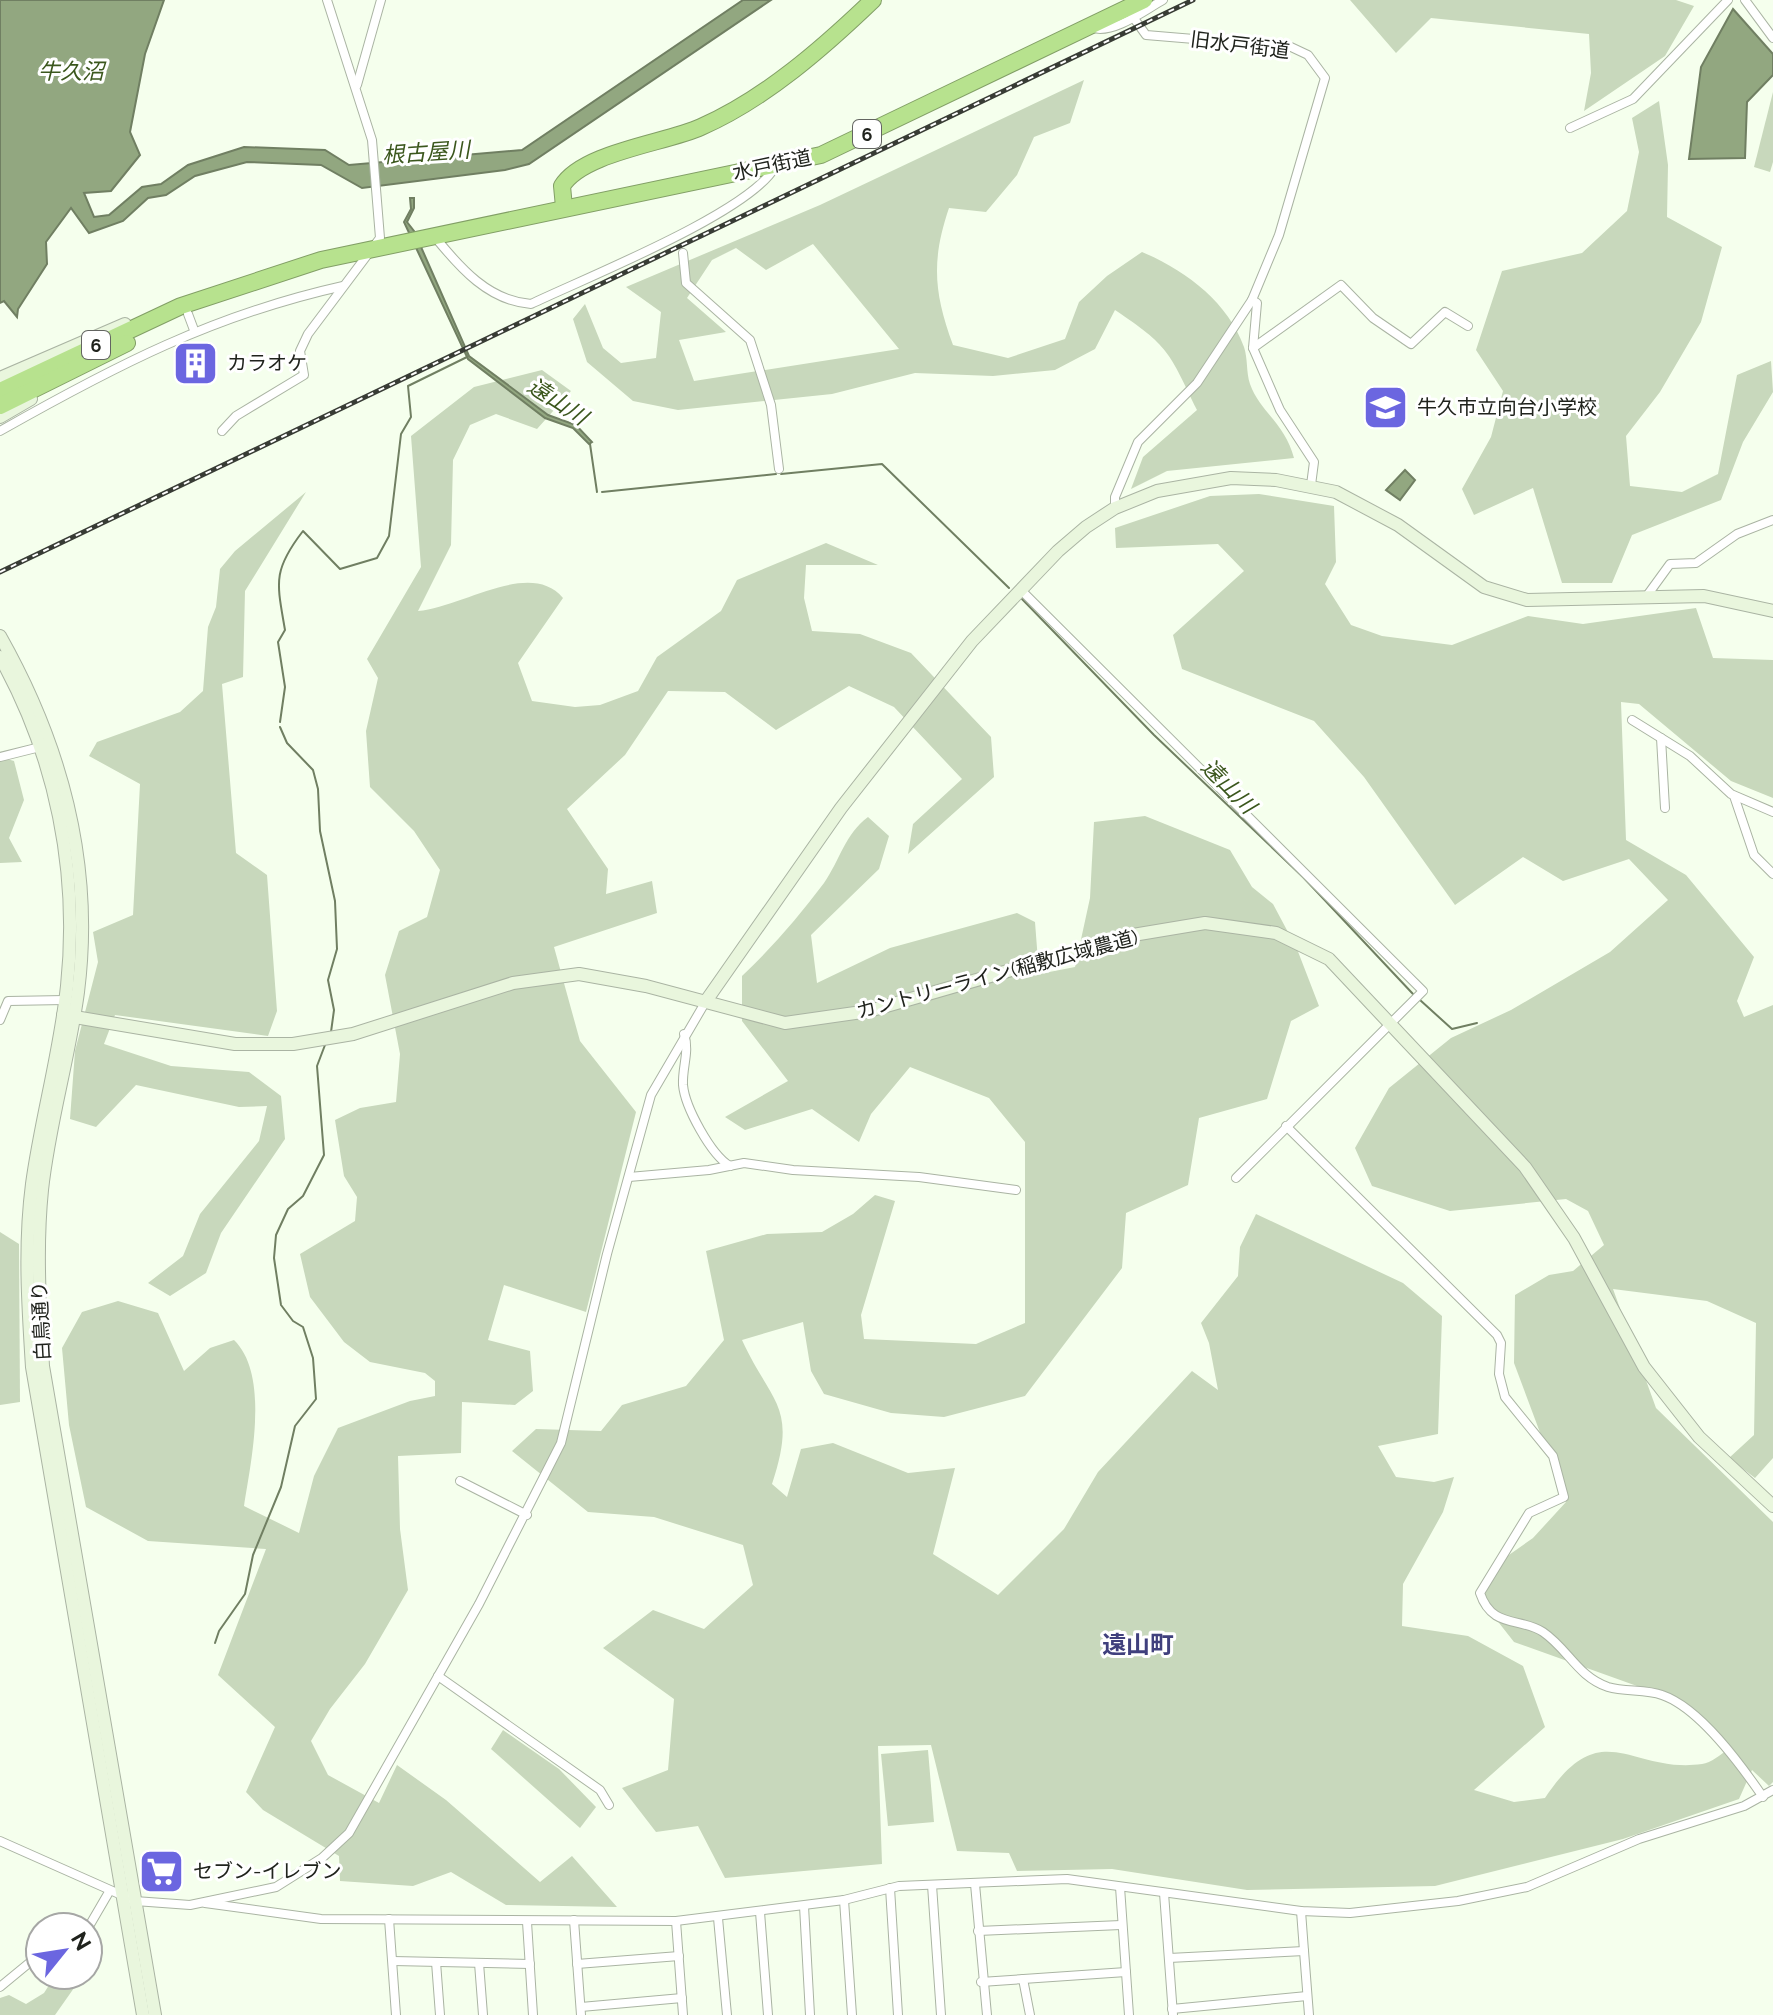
<svg xmlns="http://www.w3.org/2000/svg" width="1773" height="2015" viewBox="0 0 1773 2015" font-family="Raleway,'Noto Sans JP',sans-serif">
  <style>
    .green { fill: #c8d8bc; fill-rule: evenodd }
    .water { fill: #92a780; stroke: #707f62; stroke-width: 2 }
    .lines { fill: none; stroke-linecap: round; stroke-linejoin: round }
    .stream { stroke: #707f62; stroke-width: 2 }
    .street-casing { stroke: #aab4a3; stroke-width: 10 }
    .secondary-casing { stroke: #aab4a3; stroke-width: 14 }
    .highway-casing { stroke: #829f66; stroke-width: 18 }
    .street { stroke: #fff; stroke-width: 8 }
    .secondary { stroke: #e9f6dd; stroke-width: 12 }
    .highway { stroke: #b7e28e; stroke-width: 16 }
    .rail-casing { stroke: #383c35; stroke-width: 5 }
    .rail { stroke: #fff; stroke-width: 2; stroke-dasharray: 6; stroke-linecap: butt }
    .labels { text-anchor: middle; dominant-baseline: central; stroke-width: 6; stroke-linejoin: round; paint-order: stroke }
    .shield { fill: #fff; stroke: #636561; stroke-width: 2 }
    .shield-label { font-size: 18px; font-weight: bold; fill: #20231d }
    .street-label { font-size: 20px; fill: #20231d; stroke: #fff }
    .poi-label { font-size: 20px; fill: #20231d; stroke: #fff; text-anchor: start }
    .water-label { font-size: 22px; font-style: italic; fill: #3b571d; stroke: #fff }
    .quarter-label { font-size: 24px; font-weight: bold; fill: #40407d; stroke: #fff }
  </style>
  <rect width="100%" height="100%" fill="#f5ffed"/>
  <!-- green -->
  <g class="green">
    <polygon points="1350,0 1676,0 1694,6 1665,56 1584,111 1591,73 1589,34 1431,18 1396,53"/>
    <path d="M1084,80l-14,43 -36,14 -17,38 -31,37 -37,-4c-18,53 -15,85 4,137l55,13 57,-19 14,-37 28,-26 35,-24c43,18 86,50 102,95 4,12 2,25 6,37 10,28 35,39 44,74l-127,13 -36,18 12,-32 54,-47c-28,-58 -28,-64 -82,-100l-20,39 -40,21 -62,6 -78,-3 -83,21 -154,16 -45,-9 -46,-39 -14,-43 12,-15 18,44 18,15 35,-5 5,-46 -35,-25 194,-82zM813,244l86,105 -205,32 -15,-41 47,-8 -39,-34 25,-38 24,-12 30,22z"/>
    <polygon points="1773,92 1773,162 1770,172 1754,167"/>
    <polygon points="1659,101 1668,165 1667,217 1722,247 1701,322 1660,392 1626,436 1630,486 1682,492 1718,474 1737,375 1771,361 1773,392 1743,442 1721,500 1632,535 1612,583 1562,583 1533,488 1474,515 1462,489 1491,437 1503,391 1476,350 1502,271 1582,253 1627,211 1639,152 1632,118"/>
    <path d="M542,370l29,21 -34,38 -41,-15 -26,11 -17,35 -2,85 -33,66c45,-4 112,-52 145,-13l-45,65 14,38 43,6 25,-2 38,-14 19,-34 64,-46 16,-31 89,-37 52,22h-72l-2,33 8,33 48,3 51,19 80,84 3,40 -86,77 5,-30 49,-45 -68,-72 -45,-21 -73,44 -51,-38 -57,-1 -43,64 -58,54 41,60 -2,25 46,-13 5,32 -103,34 26,94 56,71 -50,200 -82,-27 -16,55 42,11 3,40 -18,14 -53,-3 -1,51 -63,3 2,73 8,61 -43,74 -35,45 -19,32 17,34 51,28 18,-38 49,35 94,82 32,-26 45,51 -111,-2 -55,-33 -38,14 -73,-5 -1,-25 -76,-46 -17,-18 29,-65 -57,-52 48,-126 -118,-8 -62,-34 -17,-82 -7,-77 20,-36 36,-11 40,12 26,58 26,-23 24,-8c36,35 17,121 10,166l55,27 15,-57 24,-48 72,-27 25,-5v-15l-10,-8 -55,-11 -26,-20 -34,-45 -10,-43 55,-33 2,-24 -13,-21 -9,-56 25,-12 36,-6 4,-48 -15,-79 14,-44 28,-14 13,-47 -26,-39 -44,-44 -4,-56 12,-53 -11,-19 54,-92 -10,-131 63,-49z"/>
    <polygon points="306,492 245,591 243,677 222,684 236,853 267,875 277,1011 268,1036 115,1015 104,1044 171,1066 249,1072 281,1096 285,1139 221,1233 206,1273 170,1296 148,1283 183,1256 200,1214 259,1141 267,1106 239,1107 136,1085 96,1127 70,1119 75,1051 98,962 93,932 133,915 140,784 89,756 97,742 180,712 203,691 208,627 216,607 220,569 235,551"/>
    <path d="M1259,494l75,12 2,56 -11,22 26,41 31,11 70,9 76,-29 55,8 113,-16 17,50 60,2v138l-42,-17 -92,-77 -18,-2 5,138 60,35 68,82 -17,44 7,16 29,-12v453l-18,20 -26,-20 25,-23 2,-112 -49,-22 -94,-12 43,119 117,114v260l-4,4 -17,-16 -13,29 -116,40 -188,47 -188,4 -135,-21 -95,2 -8,-18 -52,-2 -26,-106 -53,1 4,118 -157,14 -27,-52 -42,6 -34,-44 46,-18 6,-71 -71,-51 50,-38 51,19 49,-44 -10,-40 -89,-28 -66,-5 -76,-61 24,-22 65,2 21,-26 64,-19 38,-46 -18,-89 61,-17 55,-2 31,-18 22,-19 20,6 -34,114 3,24 112,5 49,-21v-181l-36,-44 -79,-31 -39,47 -12,28 -47,-33 -67,21 -20,-13 63,-36 -46,-60v-45c30,-28 57,-60 82,-93 16,-23 21,-49 44,-66l21,19 -10,33 -68,66 6,48 73,-35 127,-35 18,9 4,52 36,-7 15,-69 4,-76 51,-6 85,34 22,37 21,17 24,45 22,57 -28,15 -24,78 -68,19 -11,67 -62,28 -4,55 -97,128 -81,21 -53,-4 -67,-19 -13,-23 -8,-49 -61,18c30,65 56,65 30,144l15,13 14,-48 32,-6 75,30 47,-5 -22,86 65,41 66,-66 34,-57 94,-101 26,19 -9,-47 -8,-20 37,-47 2,-29 16,-33 147,69 39,33 -4,118 -60,12 18,31 38,5 20,-5 -11,35 -40,72 -1,42 66,10 55,30 22,61 -71,63 40,12 31,-4c57,-86 85,-24 157,-34 9,-1 19,-10 27,-15l-53,-49 -162,-58 -33,-42 15,-36 37,-26 33,-36 -52,-139 1,-68 34,-20 24,-4 31,-26 -16,-34 -22,-12 -116,12 -78,-25 -17,-38 34,-60 62,-50 60,-28 99,-58 58,-52 -39,-41 -66,22 -40,-24 -68,48 -91,-128 -50,-56 -132,-52 -9,-34 71,-64 -26,-27 -102,4 -1,-20 95,-32z"/>
    <polygon points="0,757 14,761 24,800 9,838 22,862 0,863"/>
    <polygon points="0,1232 19,1244 20,1402 0,1405"/>
    <polygon points="503,1730 559,1769 596,1807 580,1828 491,1749"/>
    <polygon points="928,1750 934,1822 888,1826 881,1754"/>
    <polygon points="55,1976 67,1976 74,1988 55,2015 0,2015 0,1998 9,1995 26,2004 44,1993"/>
  </g>
  <!-- water -->
  <g class="water">
    <polygon points="0,0 164,0 145,54 130,132 140,155 111,191 84,193 94,217 109,215 142,187 161,184 188,165 244,147 325,150 349,165 522,150 743,0 771,0 529,164 505,170 362,188 321,165 247,162 195,176 166,195 148,198 123,221 89,233 71,208 46,242 47,264 18,309 17,317 4,301 0,303"/>
    <polygon points="1733,9 1773,54 1773,75 1747,102 1745,158 1689,159 1701,67"/>
    <polygon points="410,198 414,198 414,208 407,222 414,231 469,356 548,415 576,425 592,442 589,444 573,428 545,418 468,359 404,222 411,209"/>
    <polygon points="1405,470 1415,480 1400,500 1386,490"/>
  </g>
  <g class="lines">
    <!-- stream -->
    <g class="stream">
      <polyline points="590,444 597,492"/>
      <polyline points="781,474 882,464 1009,588"/>
      <polyline points="602,492 776,474"/>
      <polyline points="1022,599 1154,735 1303,877 1413,994"/>
      <path d="M280,722l5,-35 -7,-45 7,-12c-8,-47 -13,-59 18,-99l37,38 37,-11 12,-22 12,-102 10,-17 -3,-31 59,-29"/>
      <polyline points="280,727 287,743 313,770 318,789 320,831 335,901 337,949 328,980 334,1010 331,1032"/>
      <polyline points="1420,1000 1452,1029 1477,1023"/>
      <polyline points="215,1643 219,1631 245,1594 253,1555 281,1487 295,1426 316,1399 313,1358 303,1327 293,1321 281,1305 274,1258 276,1235 288,1209 303,1196 324,1155 317,1066 325,1045"/>
    </g>
    <defs>
      <g id="street">
        <polyline points="1745,0 1773,38"/>
        <polyline points="1133,17 1146,35 1291,47 1308,55 1325,78 1279,235 1252,300 1257,303 1253,348 1280,410 1314,462 1311,485"/>
        <path d="M1093,28c21,6 52,-18 70,-28"/>
        <polyline points="357,85 381,0"/>
        <polyline points="1570,128 1633,99 1728,0"/>
        <path d="M435,237c25,31 54,64 96,67 54,-26 218,-91 244,-137"/>
        <polyline points="683,253 686,283 750,340 771,405 779,469"/>
        <polyline points="188,314 194,330"/>
        <polyline points="1253,348 1341,285 1373,318 1411,344 1445,312 1468,326"/>
        <path d="M0,431c115,-65 213,-116 343,-145"/>
        <polyline points="222,431 236,416 304,375 300,351 308,334 380,238 372,140 327,0"/>
        <polyline points="1115,508 1115,497 1138,442 1197,383 1252,300"/>
        <polyline points="1021,590 1423,991 1236,1178"/>
        <polyline points="1646,597 1670,564 1696,563 1737,534 1773,520"/>
        <polyline points="1632,720 1690,756 1731,794 1773,812"/>
        <polyline points="1661,738 1665,808"/>
        <polyline points="0,757 40,747"/>
        <polyline points="1734,796 1754,855 1773,874"/>
        <polyline points="0,1020 8,1001 65,1000"/>
        <path d="M684,1034c6,17 -2,33 -1,51 2,22 28,70 47,81"/>
        <path d="M1286,1126l211,209 4,8 -2,31 6,23 48,59 11,41 -35,16 -49,80c12,36 40,24 63,39 25,17 35,45 65,55 17,5 38,2 54,8 38,13 79,70 101,102"/>
        <polyline points="629,1177 709,1170 744,1163 793,1170 919,1177 1016,1190"/>
        <polyline points="460,1481 527,1515"/>
        <polyline points="438,1676 600,1790 609,1805"/>
        <polyline points="0,1841 135,1901 190,1905 276,1887 322,1858 349,1833 479,1604 561,1443 607,1254 651,1095 706,1001"/>
        <polyline points="975,1884 987,2015"/>
        <polyline points="932,1885 941,2015"/>
        <polyline points="1120,1887 1129,2015"/>
        <polyline points="890,1888 898,2015"/>
        <polyline points="1164,1893 1173,2015"/>
        <polyline points="844,1900 852,2015"/>
        <polyline points="205,1903 321,1919 676,1921 844,1900 899,1886 1067,1879 1301,1911 1350,1913 1458,1901 1527,1887 1639,1839 1744,1806 1773,1790"/>
        <polyline points="804,1906 810,2015"/>
        <polyline points="1301,1911 1304,1951"/>
        <polyline points="760,1912 768,2015"/>
        <polyline points="718,1918 727,2015"/>
        <polyline points="389,1919 396,2015"/>
        <polyline points="574,1920 581,2015"/>
        <polyline points="676,1921 683,2015"/>
        <polyline points="527,1922 533,2015"/>
        <polyline points="88,1928 109,1892"/>
        <polyline points="978,1931 1121,1925"/>
        <polyline points="1169,1958 1304,1951 1309,2015"/>
        <polyline points="393,1961 530,1964"/>
        <polyline points="436,1962 440,2015"/>
        <polyline points="479,1963 483,2015"/>
        <polyline points="577,1964 679,1956"/>
        <polyline points="1023,1979 1030,2015"/>
        <polyline points="981,1982 1126,1972"/>
        <polyline points="0,1987 40,1954"/>
        <polyline points="581,2007 682,1998"/>
        <polyline points="1172,2009 1307,1996"/>
      </g>
      <g id="secondary">
        <polyline points="0,378 125,324"/>
        <polyline points="0,417 31,399"/>
        <path d="M0,636c62,110 94,230 78,356 -9,67 -29,132 -36,198 -6,59 -2,117 1,176l112,649"/>
        <path d="M0,657c56,100 79,215 67,329 -7,67 -26,132 -35,198 -8,61 -4,122 0,183l111,648"/>
        <polyline points="706,1001 841,808 972,641 1058,551 1086,527 1115,508 1157,491 1231,478 1276,480 1336,492 1398,525 1484,587 1527,600 1704,596 1773,611"/>
        <polyline points="63,1015 235,1044 293,1044 353,1034 513,983 579,974 646,986 785,1023 869,1011 1133,935 1205,923 1276,933 1329,959 1525,1167 1574,1238 1644,1367 1699,1437 1773,1506"/>
      </g>
      <g id="highway">
        <path d="M564,207l-2,-21c21,-34 104,-43 139,-59 64,-28 123,-80 172,-127"/>
        <polyline points="0,391 181,306 321,260 821,155 1144,0"/>
        <polyline points="0,406 127,343"/>
      </g>
    </defs>
    <!-- street casing -->
    <use href="#street" class="street-casing"/>
    <!-- secondary casing -->
    <use href="#secondary" class="secondary-casing"/>
    <!-- highway casing -->
    <use href="#highway" class="highway-casing"/>
    <!-- street -->
    <use href="#street" class="street"/>
    <!-- secondary -->
    <use href="#secondary" class="secondary"/>
    <!-- highway -->
    <use href="#highway" class="highway"/>
    <defs>
      <polyline id="rail" points="0,572 1193,0"/>
    </defs>
    <!-- rail casing -->
    <use href="#rail" class="rail-casing"/>
    <!-- rail -->
    <use href="#rail" class="rail"/>
  </g>
  <!-- icons -->
  <defs>
    <symbol id="building-square" viewBox="-11 -11 22 22"><rect x="-9" y="-9" width="18" height="18" rx="4" fill="#6b66e0" stroke="#fff"/><path d="M-4-6H4V6H1V3H-1V6H-4ZM-2.5-4.3h1.7v1.8h-1.7ZM.8-4.3h1.7v1.8H.8ZM-2.5-1h1.7V.8h-1.7ZM.8-1h1.7V.8H.8Z" fill="#fff"/></symbol>
    <symbol id="school-square" viewBox="-11 -11 22 22"><rect x="-9" y="-9" width="18" height="18" rx="4" fill="#6b66e0" stroke="#fff"/><path d="M0-5L7-2L0 1L-7-2ZM-4 1L0 2.5L4 1V4Q0 6-4 4Z" fill="#fff"/></symbol>
    <symbol id="supermarket-square" viewBox="-11 -11 22 22"><rect x="-9" y="-9" width="18" height="18" rx="4" fill="#6b66e0" stroke="#fff"/><path d="M-6-5.5h2.5l.6 2H6L4.5 2H-2.5L-4.4-4H-6ZM-1.5 3.2a1.3 1.3 0 1 0 .1 0ZM3 3.2a1.3 1.3 0 1 0 .1 0Z" fill="#fff"/></symbol>
  </defs>
  <g fill-rule="evenodd">
    <use href="#building-square" x="170" y="338" width="51" height="51"/>
    <use href="#school-square" x="1360" y="382" width="51" height="51"/>
    <use href="#supermarket-square" x="136" y="1846" width="51" height="51"/>
  </g>
  <g class="labels">
    <!-- shield labels -->
    <g class="shield">
      <rect x="853" y="120" width="28" height="28" rx="6"/>
      <rect x="82" y="331" width="28" height="28" rx="6"/>
    </g>
    <g class="shield-label">
      <text x="867" y="134">6</text>
      <text x="96" y="345">6</text>
    </g>
    <!-- street labels -->
    <g class="street-label">
      <text transform="translate(1240 45) rotate(7)">旧水戸街道</text>
      <text transform="translate(772 165) rotate(-12)">水戸街道</text>
      <text transform="translate(997 974) rotate(-15)">カントリーライン(稲敷広域農道)</text>
      <text transform="translate(41 1321) rotate(-93)">白鳥通り</text>
    </g>
    <!-- poi labels -->
    <g class="poi-label">
      <text x="227" y="363">カラオケ</text>
      <text x="1417" y="407">牛久市立向台小学校</text>
      <text x="193" y="1871">セブン-イレブン</text>
    </g>
    <!-- water labels -->
    <g class="water-label">
      <text x="71" y="71">牛久沼</text>
      <text transform="translate(426 152) rotate(-4)">根古屋川</text>
      <text transform="translate(558 401) rotate(33)">遠山川</text>
      <text transform="translate(1229 786) rotate(45)">遠山川</text>
    </g>
    <!-- quarter labels -->
    <g class="quarter-label">
      <text x="1138" y="1644">遠山町</text>
    </g>
  </g>
  <!-- north arrow -->
  <g transform="translate(64 1951) rotate(60)"><circle r="38" fill="#ffffff" stroke="#a6a7a5" stroke-width="2"/>
  <path d="M0-6L14 30L0 20L-14 30Z" fill="#6b66e0"/>
  <text y="-12" font-size="22" font-weight="bold" text-anchor="middle" fill="#20231d">N</text>
  </g>
</svg>
